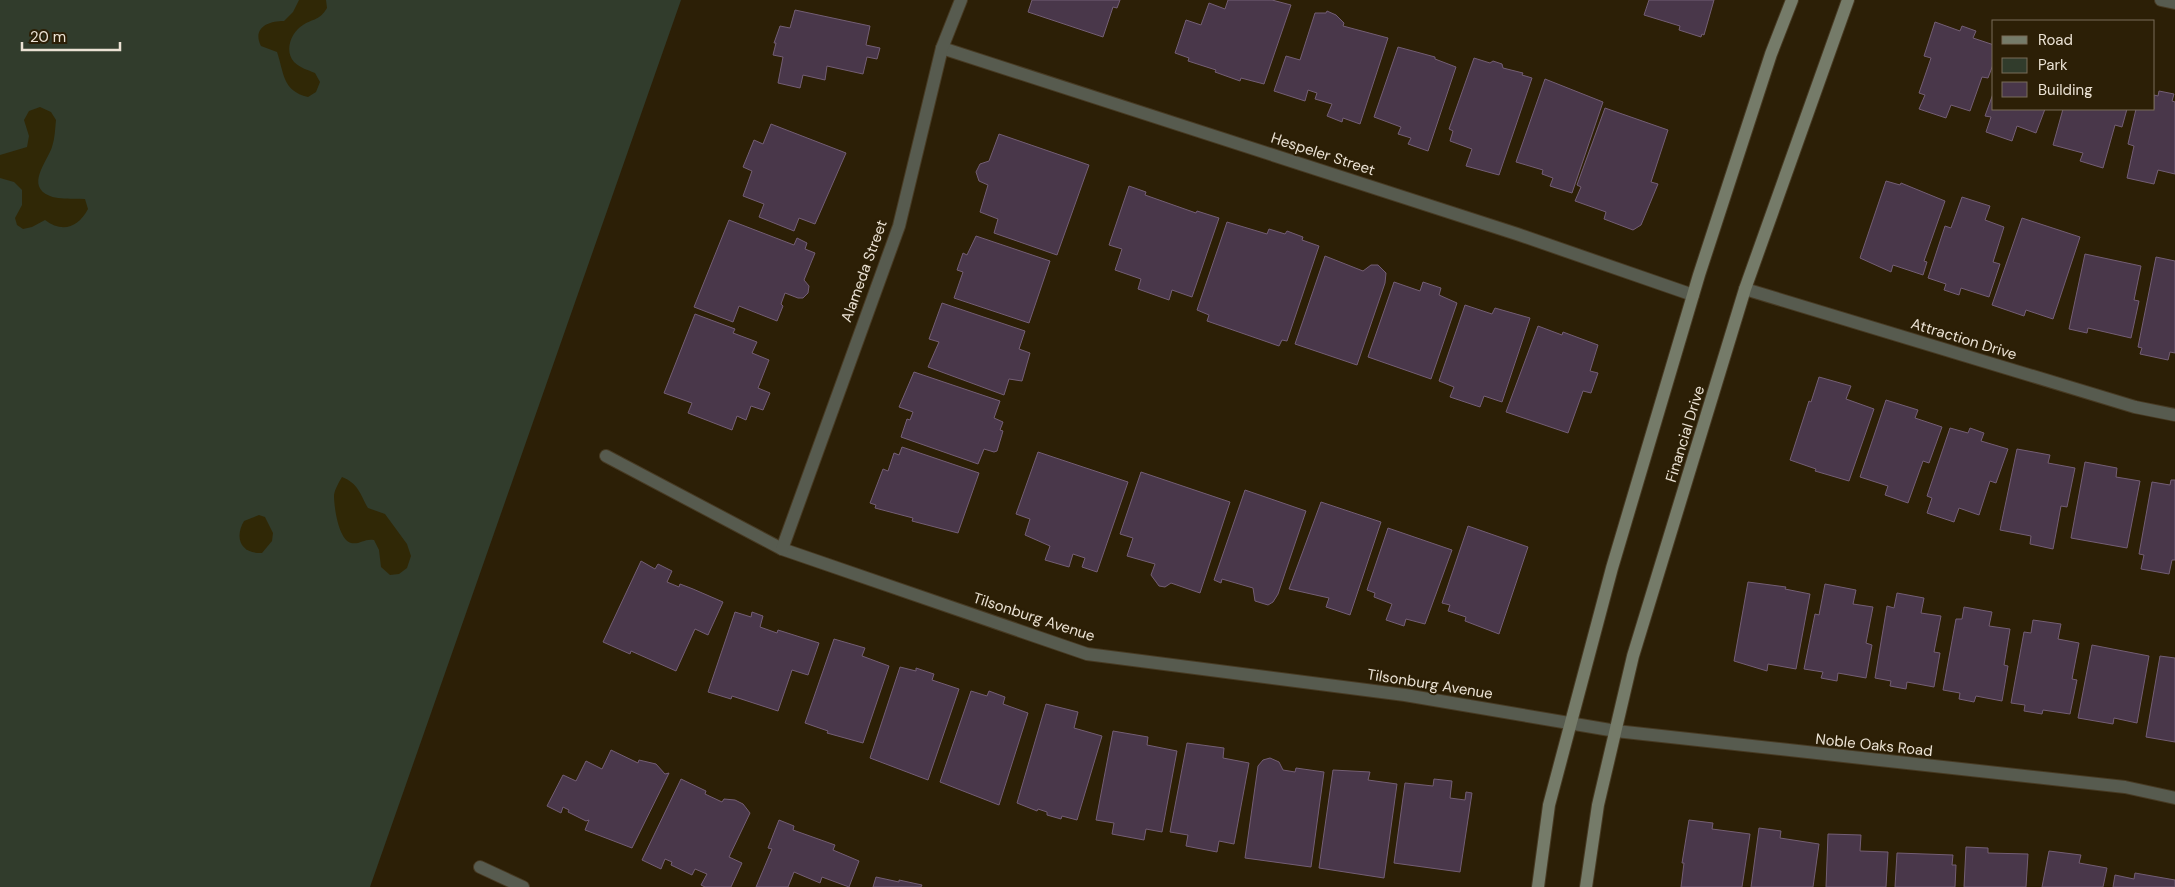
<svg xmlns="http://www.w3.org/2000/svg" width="2175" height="887" viewBox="0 0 2175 887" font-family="'DM Sans',sans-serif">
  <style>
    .green { fill: #313c2c }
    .sand { fill: #302806 }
    .building { fill: #49374a; stroke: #735e74 }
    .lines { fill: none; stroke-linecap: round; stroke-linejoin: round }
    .street-casing { stroke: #473a23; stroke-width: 14 }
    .secondary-casing { stroke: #473a23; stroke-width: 14 }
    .street { stroke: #575b4f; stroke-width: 12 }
    .secondary { stroke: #757b69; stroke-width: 12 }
    .labels { text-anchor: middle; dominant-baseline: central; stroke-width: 4; stroke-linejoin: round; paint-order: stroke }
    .street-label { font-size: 15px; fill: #ebe2d4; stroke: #2c1f06 }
  </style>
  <rect width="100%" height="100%" fill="#2c1f06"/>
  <!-- green -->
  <polygon class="green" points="0,0 681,0 370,887 0,887"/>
  <!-- sand -->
  <g class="sand">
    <path d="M299,0h27l1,8c-8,13 -13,10 -24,17 -12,7 -19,26 -9,37 6,6 14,8 21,11l5,9 -4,10 -8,5c-26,-6 -24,-25 -31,-45l-16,-6c-9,-18 7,-25 23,-25l9,-9z"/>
    <path d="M40,107l11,5 5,8c-1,9 -1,18 -4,27 -5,15 -27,39 -2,49 10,4 24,2 35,3l3,10c-10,19 -26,24 -43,11l-13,7 -9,2 -6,-4 -2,-7 7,-13v-15l-8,-8 -14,-4v-23l27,-8 2,-11 -5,-16 5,-9z"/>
    <path d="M342,477c16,6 18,17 26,31l17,6 22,30 4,12 -4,12 -8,6 -9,1 -9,-8 -2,-17 -5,-10c-9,-2 -15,5 -23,3 -13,-4 -17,-37 -17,-48 1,-6 5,-13 8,-18z"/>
    <path d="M259,515l6,2 8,16 -1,8 -10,12c-21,1 -28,-15 -18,-32z"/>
  </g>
  <!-- building -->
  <g class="building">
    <polygon points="1032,0 1120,0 1117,8 1113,7 1103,37 1028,12"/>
    <polygon points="1228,0 1272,0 1291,5 1264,84 1241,78 1240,81 1215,72 1216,70 1188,61 1189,58 1175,53 1186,20 1201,25 1209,3 1225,9"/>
    <polygon points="1649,0 1714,0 1704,35 1702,34 1701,37 1679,30 1680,26 1644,15"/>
    <polygon points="795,10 870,26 866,45 880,48 877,59 867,57 863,74 827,66 825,80 803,75 800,88 778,83 783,57 773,55 776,43 774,43 780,26 790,28"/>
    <polygon points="1327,11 1336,15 1344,23 1343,26 1388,38 1360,124 1343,118 1342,122 1327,116 1332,104 1315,99 1317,93 1308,90 1305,101 1274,91 1286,56 1300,60 1315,13 1326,13"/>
    <polygon points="1935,22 1960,31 1962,26 1976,31 1973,38 1994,45 1994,62 1988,78 1982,77 1970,111 1951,105 1946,118 1919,109 1925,95 1919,93 1931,58 1924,56"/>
    <polygon points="1398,47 1435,57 1435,59 1456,67 1428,151 1408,144 1411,138 1398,134 1401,127 1374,117"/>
    <polygon points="1474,58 1490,63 1493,61 1502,64 1503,68 1523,73 1522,75 1532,78 1499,175 1466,166 1472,149 1450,141 1453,131 1449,129"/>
    <polygon points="1545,79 1603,102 1572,193 1550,186 1553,178 1542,174 1543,170 1516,162"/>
    <polygon points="1994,91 1994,109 2045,109 2036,133 2017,126 2012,141 1986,132 1991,117 1985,116"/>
    <polygon points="2159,91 2174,94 2172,101 2175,102 2175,174 2158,170 2154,184 2127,178 2134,146 2128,144 2136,109 2154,109 2154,95 2158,96"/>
    <polygon points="1605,108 1668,130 1651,182 1658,184 1641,225 1633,230 1604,219 1606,212 1575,201 1581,187 1577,185"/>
    <polygon points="2063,109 2127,109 2122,127 2115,125 2103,168 2080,161 2083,153 2053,145"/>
    <polygon points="771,124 846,153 815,224 799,218 794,231 759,217 764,204 743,196 752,171 743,167 754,140 763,144"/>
    <polygon points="999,134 1089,165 1057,255 994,233 998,219 980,212 988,185 979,181 976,172 980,164 989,161"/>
    <polygon points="1886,181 1900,185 1901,183 1945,201 1924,261 1927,262 1923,275 1893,265 1891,272 1860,258"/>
    <polygon points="1129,186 1146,192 1145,195 1196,213 1197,211 1219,218 1192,297 1172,290 1169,300 1138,289 1141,279 1115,270 1122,249 1109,245"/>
    <polygon points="1962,197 1990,206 1985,220 2004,227 1993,262 2000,264 1989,297 1961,288 1959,295 1944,290 1946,284 1928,278 1945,226 1951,228"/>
    <polygon points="2022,218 2080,237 2053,319 2026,310 2024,316 1992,305"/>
    <polygon points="729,220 794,245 797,238 807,243 805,249 815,253 804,280 809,286 808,293 803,298 798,298 785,293 781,304 783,306 777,321 739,306 733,322 694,307"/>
    <polygon points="1227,222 1267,234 1269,229 1285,234 1287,231 1303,237 1302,240 1319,246 1287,341 1282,340 1279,346 1207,321 1209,315 1197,310"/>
    <polygon points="976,236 1050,261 1029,323 954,298 963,272 957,270 963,253 967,255"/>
    <polygon points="2085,254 2141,266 2134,300 2139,301 2131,338 2088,328 2087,333 2069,329"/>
    <polygon points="1325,256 1363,271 1371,265 1378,265 1386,273 1385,283 1357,365 1295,344"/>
    <polygon points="2156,257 2175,261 2175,353 2170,352 2168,360 2140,354 2142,348 2138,347"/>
    <polygon points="1394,282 1420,291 1423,282 1441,288 1439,295 1457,303 1431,379 1368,357"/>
    <polygon points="942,303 1025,331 1019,349 1030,353 1022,381 1009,379 1004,395 928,367 939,342 929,339"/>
    <polygon points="1465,305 1492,314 1495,308 1530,318 1502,402 1484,396 1480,407 1450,397 1454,387 1439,381"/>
    <polygon points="695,314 735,329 733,333 757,342 752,353 769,360 758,388 770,393 763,410 751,406 746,420 737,416 732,430 688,413 692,403 664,393"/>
    <polygon points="1538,326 1562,335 1563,332 1598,345 1590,371 1598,373 1591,393 1583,391 1568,433 1506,412"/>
    <polygon points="914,372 1000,401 994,418 1003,422 1000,430 1003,431 997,451 994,452 984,449 978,464 901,437 907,419 910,420 913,412 899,407"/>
    <polygon points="1819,377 1851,386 1846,399 1874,409 1849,481 1815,471 1816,469 1790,460 1809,401 1811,402"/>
    <polygon points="1886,400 1918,410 1915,418 1942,427 1929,463 1923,461 1908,503 1885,495 1888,486 1860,477"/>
    <polygon points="1950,428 1968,433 1970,428 1984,433 1981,441 2008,449 1996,483 1990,481 1979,515 1959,508 1954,522 1927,513 1932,498 1927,496"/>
    <polygon points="902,447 979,473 958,533 912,521 913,518 875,508 876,505 870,503 883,469 888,471 894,453 899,455"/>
    <polygon points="2017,449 2050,455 2048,463 2075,468 2067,507 2061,506 2053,549 2030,544 2031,536 2000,530"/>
    <polygon points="1038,452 1128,482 1097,572 1082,567 1085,558 1073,554 1069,567 1045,560 1050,546 1025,535 1030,519 1016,514"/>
    <polygon points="2085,462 2117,468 2116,477 2140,481 2127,548 2071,538"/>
    <polygon points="1141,472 1230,502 1200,593 1171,583 1165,587 1159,586 1151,575 1155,564 1127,556 1133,538 1120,534"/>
    <polygon points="2171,480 2175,480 2175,560 2172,560 2169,574 2141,569 2144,555 2139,554 2152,482 2170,485"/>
    <polygon points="1245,490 1306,511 1278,594 1273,602 1268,605 1255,601 1253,588 1222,579 1221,583 1214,580"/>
    <polygon points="1321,502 1381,522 1350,615 1326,607 1329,598 1289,589"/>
    <polygon points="1468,526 1528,547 1499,634 1465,621 1466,617 1448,611 1450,605 1442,603"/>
    <polygon points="1388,528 1452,550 1425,624 1406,619 1404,626 1386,620 1392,604 1374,597 1375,593 1367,590"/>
    <polygon points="641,561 655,569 658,564 672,571 667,582 679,587 680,584 693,589 723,602 708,635 695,629 676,671 631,651 630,654 603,642"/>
    <polygon points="1748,582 1786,587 1785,589 1810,594 1796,669 1768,664 1767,671 1734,661"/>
    <polygon points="1825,584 1856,590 1853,604 1873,607 1866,643 1872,645 1866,678 1838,673 1837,681 1821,678 1823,672 1804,669 1815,614 1819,615"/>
    <polygon points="1897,593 1924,598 1921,613 1941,616 1934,652 1940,653 1934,687 1907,682 1906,689 1890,686 1891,681 1875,678 1887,606 1894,608"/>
    <polygon points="1964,607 1992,612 1989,626 2010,629 2004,665 2008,666 2002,701 1976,696 1974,702 1959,699 1960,693 1943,690 1956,619 1962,619"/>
    <polygon points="735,612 751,617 752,612 763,616 760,627 777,633 778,630 819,643 808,675 792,670 778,711 732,696 731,699 708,692"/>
    <polygon points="2033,620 2061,624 2058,639 2079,643 2072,679 2077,680 2070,714 2043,710 2042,714 2024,711 2025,705 2011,703 2024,632 2031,633"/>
    <polygon points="834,639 865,648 862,656 889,666 863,743 827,733 828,731 805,723"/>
    <polygon points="2092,645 2149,656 2137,723 2114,718 2113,724 2078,718"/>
    <polygon points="2160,656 2175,658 2175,742 2146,737"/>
    <polygon points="900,667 916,671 916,668 934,674 932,680 959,689 928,780 870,758"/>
    <polygon points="971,691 987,696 989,691 1005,697 1003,704 1028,713 999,805 940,782"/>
    <polygon points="1046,704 1078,712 1074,728 1102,736 1077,820 1062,816 1061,819 1047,815 1047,812 1038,809 1037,811 1017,803"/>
    <polygon points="1113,731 1148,737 1147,745 1177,751 1162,832 1146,829 1144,840 1112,834 1114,823 1096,820"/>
    <polygon points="1187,743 1224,748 1223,758 1249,763 1234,844 1219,841 1217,852 1186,846 1188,835 1170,832"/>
    <polygon points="611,750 638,763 639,760 656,764 665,774 669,773 632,848 585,830 589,820 586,821 568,812 569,810 563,807 561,813 547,806 563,775 576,781 586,761 602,769"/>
    <polygon points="1270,758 1279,762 1283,770 1295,772 1296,768 1324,772 1311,867 1245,858 1258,766 1263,760"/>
    <polygon points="1333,770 1370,772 1368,780 1397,784 1384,878 1319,868"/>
    <polygon points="681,779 706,791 705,794 722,802 724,799 735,800 743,804 750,813 729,857 742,863 731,887 705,887 701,885 707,874 695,869 692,875 671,865 672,862 665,859 661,869 642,860"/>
    <polygon points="1434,779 1452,781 1450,798 1465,800 1466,792 1472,793 1460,872 1394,863 1405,783 1433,786"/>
    <polygon points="779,820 794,826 793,830 835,845 833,850 859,861 849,887 822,877 820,883 794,872 788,887 756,887 772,849 768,848"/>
    <polygon points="1689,820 1713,823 1712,829 1750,834 1742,887 1681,887 1684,863 1682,863"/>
    <polygon points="1759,828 1781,831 1780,838 1819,844 1813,887 1751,887"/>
    <polygon points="1828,834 1861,835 1860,851 1888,852 1886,887 1826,887"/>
    <polygon points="1966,847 1988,848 1988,853 2028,854 2026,887 1964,887"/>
    <polygon points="2049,851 2081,855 2079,863 2107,868 2103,887 2042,887"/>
    <polygon points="1897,853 1953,855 1952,865 1956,865 1955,887 1895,887"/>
    <polygon points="2135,873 2175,880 2175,887 2113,887 2115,875 2134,879"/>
    <polygon points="876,877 899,882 899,880 922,885 921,887 873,887"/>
  </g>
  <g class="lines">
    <defs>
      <g id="street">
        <polyline points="2161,0 2175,3"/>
        <polyline points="942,48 1517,234 1693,295"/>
        <polyline points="1745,289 2135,407 2175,415"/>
        <polyline points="606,456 782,549 1087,654 1405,695 1616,731 2125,787 2175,798"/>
        <polyline points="782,549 899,226 942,48 961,0"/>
        <polyline points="480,867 523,887"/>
      </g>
      <g id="secondary">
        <polyline points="1538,887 1549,805 1612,568 1699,275 1771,54 1792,0"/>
        <polyline points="1586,887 1598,805 1633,656 1745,289 1848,0"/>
      </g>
    </defs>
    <!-- street casing -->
    <use href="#street" class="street-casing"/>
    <!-- secondary casing -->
    <use href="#secondary" class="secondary-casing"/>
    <!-- street -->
    <use href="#street" class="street"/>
    <!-- secondary -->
    <use href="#secondary" class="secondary"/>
  </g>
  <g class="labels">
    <!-- street labels -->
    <g class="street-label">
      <text transform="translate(1323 154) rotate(18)">Hespeler Street</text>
      <text transform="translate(864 271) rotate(-70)">Alameda Street</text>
      <text transform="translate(1964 339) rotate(17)">Attraction Drive</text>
      <text transform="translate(1685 434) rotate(-73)">Financial Drive</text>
      <text transform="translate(1034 617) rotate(18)">Tilsonburg Avenue</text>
      <text transform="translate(1430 684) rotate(9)">Tilsonburg Avenue</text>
      <text transform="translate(1874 745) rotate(6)">Noble Oaks Road</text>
    </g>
  </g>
  <!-- legend -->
  <rect x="1992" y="20" width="162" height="90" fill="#2c1f06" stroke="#786d58"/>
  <rect x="2002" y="36" width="25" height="8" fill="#757b69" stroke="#786d58"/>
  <text x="2038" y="45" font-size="15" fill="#ebe2d4">Road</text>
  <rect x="2002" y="58" width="25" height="15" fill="#313c2c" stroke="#786d58"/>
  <text x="2038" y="70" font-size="15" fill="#ebe2d4">Park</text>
  <rect x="2002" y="82" width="25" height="15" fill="#49374a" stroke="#786d58"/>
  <text x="2038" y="95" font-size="15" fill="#ebe2d4">Building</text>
  <!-- scale -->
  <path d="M22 42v8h98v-8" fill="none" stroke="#ebe2d4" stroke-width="2.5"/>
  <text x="30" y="42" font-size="15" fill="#ebe2d4" stroke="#2c1f06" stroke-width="4" paint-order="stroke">20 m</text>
</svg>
